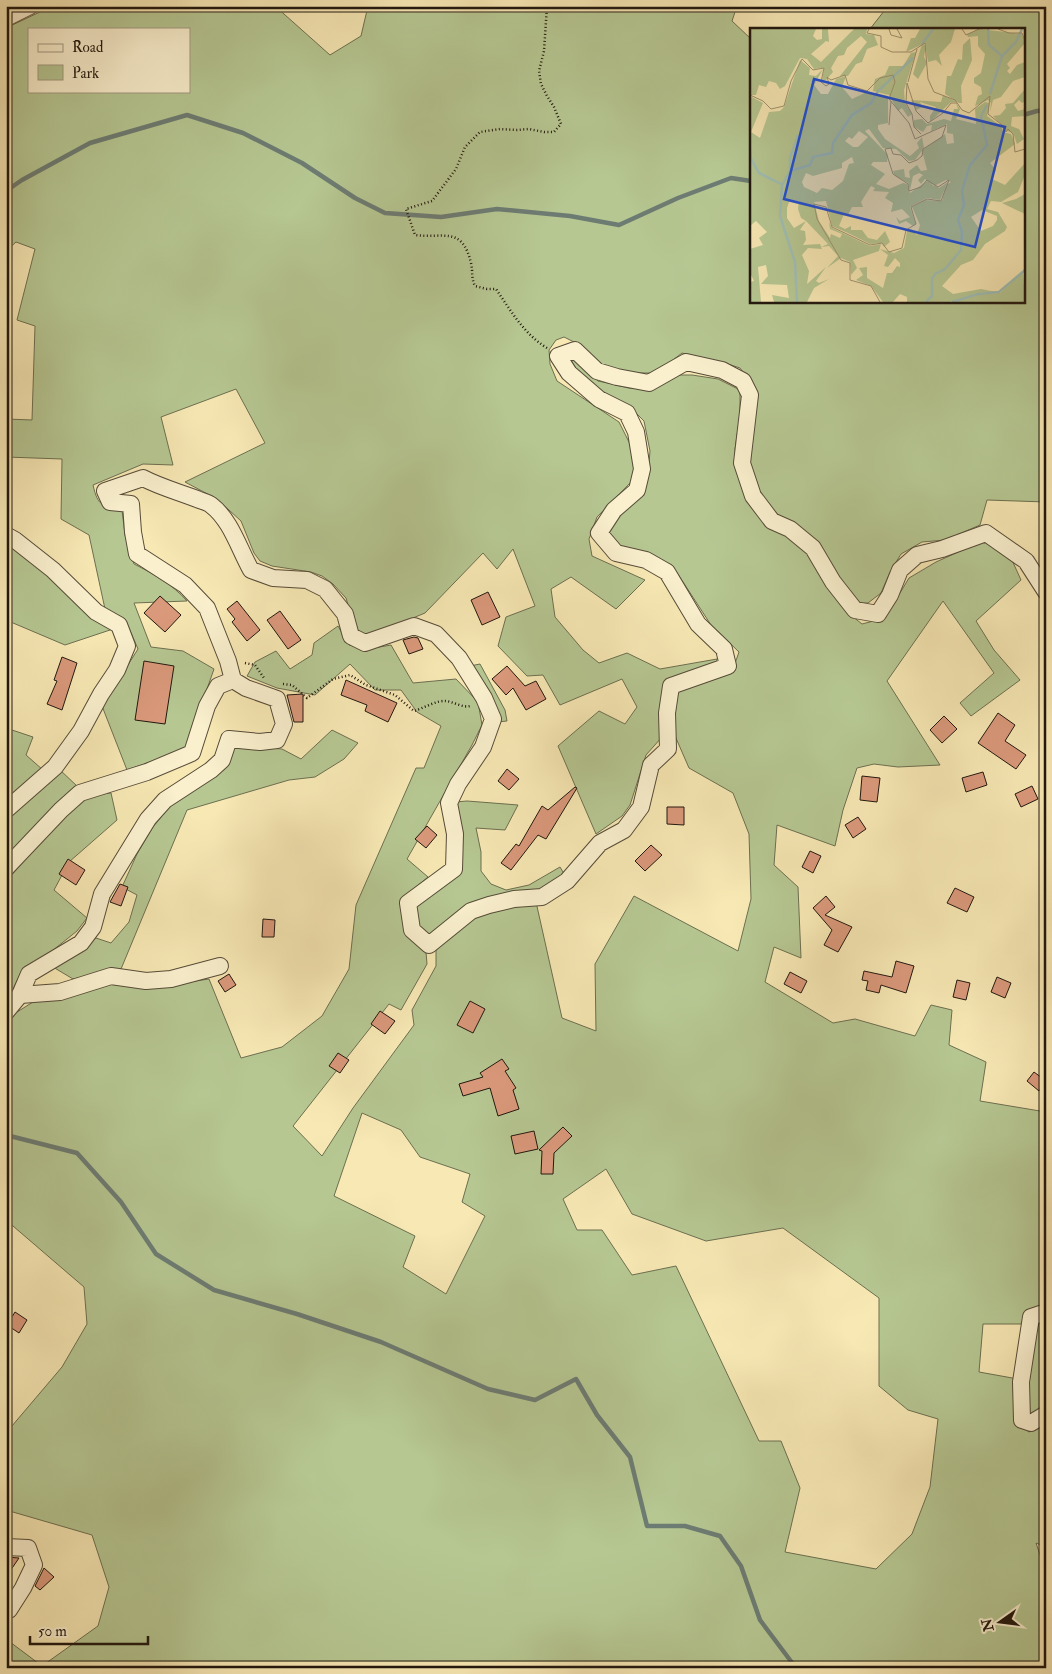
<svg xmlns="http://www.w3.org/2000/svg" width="1052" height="1674" viewBox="0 0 1052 1674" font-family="'IM FELL Double Pica',serif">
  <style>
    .green { fill: #b6c792; stroke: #6c6f50; fill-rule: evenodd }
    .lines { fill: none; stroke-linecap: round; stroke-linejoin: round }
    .stream { stroke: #6d7c73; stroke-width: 4.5 }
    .building { fill: #da997b; stroke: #21170e }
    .minor-casing { stroke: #564b38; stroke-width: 18 }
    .path { stroke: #21170e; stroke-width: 2.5; stroke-dasharray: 1 2.5; stroke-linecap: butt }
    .minor { stroke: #faf0ce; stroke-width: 16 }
    .inset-river { fill: none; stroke: #9fbfb6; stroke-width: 2.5 }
    .inset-road { fill: none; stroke: #a19472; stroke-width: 1 }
    .view { fill: #1d4ed8; fill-opacity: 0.15; stroke: #1d4ed8; stroke-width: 2.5 }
    .inset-edge { fill: none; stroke: #21170e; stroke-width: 2.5 }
  </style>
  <rect width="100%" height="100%" fill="#f7e8b4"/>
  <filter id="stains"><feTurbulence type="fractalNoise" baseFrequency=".004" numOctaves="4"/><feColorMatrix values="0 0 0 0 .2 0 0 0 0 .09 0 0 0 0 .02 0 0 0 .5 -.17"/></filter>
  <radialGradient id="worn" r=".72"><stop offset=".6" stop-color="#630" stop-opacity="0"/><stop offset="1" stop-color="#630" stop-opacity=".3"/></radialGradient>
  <!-- green -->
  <g class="green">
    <path d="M44,6h231l55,49 31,-19 7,-30h369l-5,15 19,18v262h272v-272h-153l18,-23h158v496l-59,-2 -7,25 -35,15 -23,2 -21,12 -11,18 -9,21 -13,10h-14l-84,-91 -13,-18 -9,-26 5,-82 -13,-18 -12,-4 -46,-11 -13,10 -19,10h-18l-26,-5 -32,-26 -10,-5 -8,3 -7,10 1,14 7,17 62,41 11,22 5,24 -4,14 -34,35 -8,22 3,17 53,24 -29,29 -45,-32 -20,12 4,28 28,33 16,13 28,-10 33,16 57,-10 -2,7 -50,15 -3,56 -16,18 -16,50 -8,11 -26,18 -38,-88 41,-35 26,13 12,-17 -15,-28 -62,26 -17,-30 -16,1 -29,-30 8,-29 29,-11 -22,-57 -16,20 -14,-16 -58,60 -56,23 -9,-1 -7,-13 -7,-24 -13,-14 -11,-8 -11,-4 -39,-6 -12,-5 -6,-8 -13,-32 -24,-22 -32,-17 80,-39 -29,-54 -75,28 12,48 -30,-1 -50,21c5,22 9,20 29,25l3,25 9,29c20,10 38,20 53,37l-53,2 17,44 32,4 31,18 -28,80 -59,21 -25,-64 36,-57 -13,-30 -20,-10 -16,-74 -28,-16 1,-60 -56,-2v-38l26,1 3,-94 -18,-6 18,-71 -19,-7 -10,9v-223l36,-17zM29,29h160v62h-160z"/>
    <path d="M569,356l29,25 31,7 23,1 23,-14h17l26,4 22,11v26l-5,33 1,16 53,71 18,16 40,60 15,12 23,-6 24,-40 27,-16 49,-22 26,18 10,22 -45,41 18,29 26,30 -49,36 -11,-13 34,-30 -51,-72 -56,80 53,84 -42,2 -24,-3 -17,4 -14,42 -8,36 -58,-21 -3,40 24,22 3,71 -27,-11 -9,35 68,41 22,-4 60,17 16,-31 21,5 -3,35 37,17 -6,39 66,11v195l-23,17h-40l-4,48 39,7 -3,42 14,11 13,-5 4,-4v124l-10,-4 10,29v96h-1040v-29l36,27 56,-40 11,-39 -17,-52 -86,-25v-77l56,-66 25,-43 -3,-37 -78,-67v-201l27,-17 77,-19 44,4 55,-8 32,79 41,-11 40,-31 27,-47 7,-64 60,-137h8l17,-42 -24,-14 -16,-22h-26l-25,-26 -35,31 -38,-7 -30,-12 8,-14 21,-11 14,18 22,-14 2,-12 24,-17 11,19 19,4 23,-4 22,38 43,-4 22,23 4,23 -10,20 -65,114 21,18 -25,21 23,54 1,12 -26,46 -12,-6 -96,122 29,30 31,-48 61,-83 -2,-15 24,-44v-20l39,-33 61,-11 26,116 34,13 -1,-67 39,-68 104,55 13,-52 -2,-65 -16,-41 -44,-25 -17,-39 3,-40 58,-20 6,-17 -28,-27 -39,-60 -28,-11 -28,-8 -9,-15 41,-56 2,-24 -6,-30 -13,-13 -24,-10 -33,-32zM362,1113l39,17 19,27 50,17 -8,28 23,14 -39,78 -43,-27 12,-31 -81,-40zM606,1169l26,45 74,27 77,-13 96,70v88l29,24 30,9 -8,68 -18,47 -36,35 -91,-17 15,-64 -19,-47h-22l-83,-175 -44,9 -30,-45h-25l-14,-31z"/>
    <polygon points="6,539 116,628 65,645 6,620"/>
    <polygon points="480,664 505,710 507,721 497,722 470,666"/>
    <polygon points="6,728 33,737 26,755 43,770 6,802"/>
    <polygon points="332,730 358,743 344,759 315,777 289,780 187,810 121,969 73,979 53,967 96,938 111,943 129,922 137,895 122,887 137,854 153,827 174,801 225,769 235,745 282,749 301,759"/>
    <polygon points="59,769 78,787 6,860 6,813"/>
    <polygon points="111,793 117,820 69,862 54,890 87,918 77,931 52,951 22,970 11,993 6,998 6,879 10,877 49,832 83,796"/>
    <polygon points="467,801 518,805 505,830 476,828 481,852 481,871 491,884 506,890 529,885 560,867 566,877 541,891 427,938 415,927 414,904 460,869 455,802"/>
    <polygon points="1046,1314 1046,1407 1033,1418 1026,1415 1028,1373 1036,1319"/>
  </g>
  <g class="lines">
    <!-- stream -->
    <g class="stream">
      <polyline points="1023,115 1037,111 1046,110"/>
      <polyline points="6,191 22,180 90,143 187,115 243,133 302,163 355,198 385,213 441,217 497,209 570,216 619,225 678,198 731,178 751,181"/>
      <polyline points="6,1135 77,1153 121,1202 156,1254 214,1290 297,1314 381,1342 488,1389 535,1400 576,1379 597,1415 630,1457 647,1526 685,1526 720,1536 741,1566 760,1620 796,1668"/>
    </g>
  </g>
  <!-- building -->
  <g class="building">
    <polygon points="488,592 500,617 482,625 471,600"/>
    <polygon points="160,596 181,615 165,632 144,613"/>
    <polygon points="237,601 260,630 247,641 232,622 235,619 227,609"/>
    <polygon points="280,611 301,640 288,649 267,620"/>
    <polygon points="414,637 418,638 423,649 409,654 403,640"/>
    <polygon points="62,657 77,663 62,710 47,704 57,681 54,680"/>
    <polygon points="144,661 174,666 165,724 135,720"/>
    <polygon points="507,666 525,686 536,681 546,699 526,710 513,688 506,695 492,679"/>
    <polygon points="346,680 397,703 388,722 365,711 367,705 341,695"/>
    <polygon points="303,694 303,722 294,722 287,695"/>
    <polygon points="998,713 1015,725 1005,741 1026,755 1016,769 978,743"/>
    <polygon points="944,716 957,729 942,743 930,730"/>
    <polygon points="507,769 519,779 509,790 498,781"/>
    <polygon points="983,772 987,785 966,792 962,778"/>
    <polygon points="862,776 880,778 877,802 860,800"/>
    <polygon points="1032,786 1038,799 1021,807 1015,794"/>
    <polygon points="575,787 577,788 546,839 538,835 511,870 501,863 516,844 519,846 542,806 548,810"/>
    <polygon points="667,807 684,807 684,825 667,824"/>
    <polygon points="858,817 866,829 853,838 845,825"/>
    <polygon points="427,826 437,835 426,848 415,839"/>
    <polygon points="651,845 662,855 645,871 635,861"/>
    <polygon points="810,851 821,856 813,873 802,867"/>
    <polygon points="68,859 85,870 76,885 59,874"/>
    <polygon points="120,884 128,887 121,906 110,902"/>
    <polygon points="955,888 974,897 967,912 947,903"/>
    <polygon points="826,896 835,907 825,915 852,927 838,952 824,945 832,930 813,908"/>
    <polygon points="263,919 275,920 274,937 262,937"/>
    <polygon points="896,961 914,966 906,993 881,985 879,993 866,990 868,981 862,980 864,971 892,977"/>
    <polygon points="790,972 807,981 801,993 784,984"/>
    <polygon points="229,974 236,985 225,992 218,981"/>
    <polygon points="997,977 1011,983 1005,998 991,992"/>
    <polygon points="957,980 970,983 966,1000 953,997"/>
    <polygon points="470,1001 485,1009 473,1033 457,1025"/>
    <polygon points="380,1011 395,1021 385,1034 371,1024"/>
    <polygon points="338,1053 349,1060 340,1073 329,1066"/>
    <polygon points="502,1059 509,1069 505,1071 516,1088 513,1090 519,1109 498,1116 490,1088 463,1096 459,1084 483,1077 480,1073"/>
    <polygon points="1034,1072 1046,1081 1039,1091 1027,1081"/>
    <polygon points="563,1127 572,1136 554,1153 553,1174 541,1174 542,1151 539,1150"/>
    <polygon points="534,1131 538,1149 515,1154 511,1136"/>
    <polygon points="15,1312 27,1320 19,1333 7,1325"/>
    <polygon points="6,1557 19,1558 6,1577"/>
    <polygon points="44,1568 54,1577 40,1590 35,1586"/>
  </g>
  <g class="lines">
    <defs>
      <g id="minor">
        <polyline points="6,18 30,6"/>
        <polyline points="6,535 15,540 53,570 96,612 119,625 127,646 117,670 101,694 81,731 55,767 6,810"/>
        <polyline points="6,868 61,810 80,793 147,772 192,753 207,706 218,686 233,680"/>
        <polyline points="20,995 60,992 111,976 146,981 171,979 220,966"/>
        <path d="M6,1012l14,-17 9,-21 52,-31 12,-16 9,-33 46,-75 17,-19 46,-30 11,-10 7,-21 31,3 17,-2 7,-16 -7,-25 -31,-11 -13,-8 -5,-19 -21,-53 -22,-23 -48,-31 -4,-22 -2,-28 -21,-2 -5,-11 38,-13c17,9 36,14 54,21 4,2 10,3 14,6 20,15 28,44 40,65l22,8 34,2 18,9 20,25 6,22 14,7 49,-17 22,8 23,24 25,40 9,21 -10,28 -25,37 -9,19 6,31 -1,35 -46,34 4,27 17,15 42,-34 18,-6 25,-6 28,-2 25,-16 33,-38 24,-13 17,-23 10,-42 17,-16 -1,-36 4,-27 57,-20 -4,-17 -26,-25 -31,-52 -21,-12 -30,-7 -17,-20 15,-23 23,-20 5,-21 -6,-37 -9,-19 -28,-14 -30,-26 -11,-17 17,-6 22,21 20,6 32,6 37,-21 36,8 21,11 7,14 -8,68 11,33 19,25 18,8 23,19 20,34 22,28 23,4 12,-19 10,-25 17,-15 25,-6 44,-16 40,28 20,31"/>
        <polyline points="1046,1312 1031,1317 1021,1382 1022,1420 1031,1423 1046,1414"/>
        <polyline points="6,1547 28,1548 34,1565 23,1588 9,1610 6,1611"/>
      </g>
    </defs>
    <!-- minor casing -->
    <use href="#minor" class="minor-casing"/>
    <!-- path -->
    <g class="path">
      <path d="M547,348c-23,-14 -36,-37 -51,-59h-9l-12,-3c-4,-8 -2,-14 -4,-23 -9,-38 -28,-24 -56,-28l-9,-26 26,-8 24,-32 9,-22 15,-15 20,-3 16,1 13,-1 15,3h10l7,-8 -7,-17 -7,-11 -6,-12 -2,-13 5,-20 3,-45"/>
      <polyline points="245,663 255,665 264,678"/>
      <path d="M283,684l9,1 15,13 26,-19 17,-4 16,10 29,10 19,16c10,-3 23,-11 32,-10 8,1 17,7 24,5"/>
    </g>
    <!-- minor -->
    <use href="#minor" class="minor"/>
  </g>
  <!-- overview -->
  <g transform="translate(750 28)">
    <rect width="275" height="275" fill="#f7e8b4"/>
    <path d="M0,1h66l-3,7 4,4 5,-1v-10h6l1,13 -3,-1 -15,13 10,8 33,-33h13l-1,5 8,1 4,10 -11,4 -5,13 -6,2 -8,12h-8l27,-34 -6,-6 -14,12 -3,7 -6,1 -7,12 2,4 -7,8 -4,1 2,-13 -10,1 -7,-10 -7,-1 -15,28 -5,3 -4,-6 -7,-2 -3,6 -7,-2 -3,10h-6zM170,1h35l-4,13 -12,13 3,11 -6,-6 -8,2 -3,-19 -19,9 5,-14h4zM230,1l42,5 3,9 -18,21 3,4 -3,3 3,3 7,-9 8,-3v15l-12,4 -12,16 -8,3 -3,12 1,-9 -3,-3 -13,6 3,-10 4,-2 -1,-7 -7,-4v-5l7,-5 4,-19 -7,-8v-10l-10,1 -1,-3zM220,10l2,22 -11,26 1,17h-3l-14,-9 2,-18h4l7,-17 4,1 1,-15zM172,16l4,2 -2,11 3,6 -9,16 -5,-5zM166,24l-12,38 1,13 7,11 -4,3 -6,-9 -4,3 -9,-16 -16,-4 2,-12 10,-4 4,-9h14l8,-13zM50,32l10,8 -1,7 7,1 7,-7 -9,16 7,9h7l8,-15 10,-3 -4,11 10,12 15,-7 21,4v27l-10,2v4l7,10 25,17 9,-8 -2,-5 5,-6 2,11 -9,12 -6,1 -13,-12 -13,-1 -14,-19 -4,2 23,24 -1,7h-14l-2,3 14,9 -9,10 13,5 14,-6 4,1 3,9 17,-12 12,7 9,-6 -8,18 -13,-2 -17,9 6,17 -3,2 -7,-5 -7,3 -3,-7 4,4 10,-4 -8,-8 -11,3 2,-9 -8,-5 4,-6 -16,-1 2,-3 -4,-2 -10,16 2,5h-11l-4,8 -4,-1 -5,12 6,3 6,-3v4h11l6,8 9,2 8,-9 5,11 -6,5 -2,-4 -12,1 -22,-11 -16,-7 -6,-25 -12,1 5,19 -6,-2 6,2 11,17 1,-4 9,4 2,-4 -12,-5 -1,-7 3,6 38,18 11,-2 -2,7 -26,9 4,8 -6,7 -1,-13 -9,-4 -14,10 11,-12 -9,-10 -8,1 7,-3 -22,-23 -6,9 5,1 1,9 -3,5 17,-1 2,5 -14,-1 -6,7 7,16 -2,13 19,-17 -10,14 3,2 10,-4 -15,9 -7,14h-33l-2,-7 17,3 -2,-13 -26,-1 7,-8 -2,-11 -8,2 3,35h-11v-20l4,-1 -4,-8v-24l13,-4 -4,-7 8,-6 -11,-11 -6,5v-130l13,7 -12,29 9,6 9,-26 11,-1 4,-4zM109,103l9,6 -10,10h-5l-8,-6 4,-4 3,2zM102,129l2,6 -5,1 -6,17 -11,9 -10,-2 -5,5 -13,-6 -2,-5 4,-9 7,3 29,-8v-5zM49,173l-1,8 3,9 5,3 -12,7 -7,-10v-10l2,-6zM275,61v12l-3,2 -3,-3 -5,5 4,6 7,-2v7l-13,1 -1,9 8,3 5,10 -7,5 -4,-11 -6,-2 -14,-15 7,-1 6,-7 -1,-4 8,-1zM193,67l14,7h-6l-21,20v-6l6,-9 -16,-5 2,5 -6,3 -5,-10 30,2zM235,74l5,1 -3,13 14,10 2,6 8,2 4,10 -25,19 6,7 -4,9 13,6 20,-22v12l-7,17 -17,10 -10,-1 -4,8 11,3 9,15 -2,4 -20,13 -12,16 -12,5 -19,21 11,8 28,-5 15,3 -18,1 -28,9h-43v-5l-7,-3 -7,8h-10l-12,-16 -15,-6 7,-5 -4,-7 8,-1v11l16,10 4,-15h5l5,-7 3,1v-4l-5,-5 -7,9 -4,-1 4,-11 -8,-6 14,4 10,-5 3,-17 4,-2 6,6 3,-10 -8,-18 13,-7 17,1 4,-16 5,-3 -5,-2 -12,6 -9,-7 -4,5 -3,-4 5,-5 -4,-2 -6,3 -3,14 -2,-7 -13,-7 -2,-5 11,-2 1,8 5,1 -1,-7 8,-6 4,6 6,-1 -5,-20 23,-16 2,10 7,-1 -1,-9 -6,-1v-9l-16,7 1,-6 -5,1 -4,6 -9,-5v-7l8,-1 5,5 17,-5 7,2 3,-12h4l-2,-6 4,6 -4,10 20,5 -1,-15zM232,182l15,6v4l-4,6 -12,5 -10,-14zM275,166v20l-23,-11 14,-4zM273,244l2,30h-71l25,-8 21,-1z" fill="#b6c792" fill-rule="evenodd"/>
    <path class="inset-river" d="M238,1l1,16 13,11M172,16l11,-15M240,66l12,-38 14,-14 6,-13M0,120l1,11 8,14 22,11M40,143l20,-6 3,-8 19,-4 1,-10 19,-28 19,-12 7,-12 35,-33M47,274l-2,-40 -15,-46 2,-31 8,-14v-13l8,-23M176,274l6,-6v-17l3,-5 10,-5 16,-19 1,-18 -4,-12 6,-15 -2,-14 8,-26 17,-20 -6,-29 6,-11M202,274l26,-8 21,-2 26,-22"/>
    <path class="inset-road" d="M119,1l-2,4 14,3v11l11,5h19l14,-9 3,36 6,13 21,8 7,10 7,3 21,-17 -2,18 14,11 4,7 2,-3 5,5 2,18 10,-3M139,1l2,6 11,3 -5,-9M212,1l4,6 13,-6M248,1l11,4h13l3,8M158,54l9,-33M0,67l13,6 8,8 13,-3 7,-25 11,-22 11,11 11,-2 -3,14 5,4 3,-2 -2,-7 4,3 14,-5 3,10 19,6 13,-13 13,-3 2,7 -6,17 20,24 6,16 31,-14 -4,12 -19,12 -1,7 -5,4 -8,3 -8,-8 -8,-1 -2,-6 -6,1 8,25 15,10 1,7 12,-4 6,-7 11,7 11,-7 -8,21 -14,-2 -16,8 5,17 -10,6 -4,18 -13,4 -7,-9 -12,2 -38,-18 -6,-20 -12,-3 3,15 24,41 9,3v17l21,6 9,16M139,97l2,-24M171,106l-7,-7 -2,-13 -6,-11 1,-20 9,28 12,12 15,-10 8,-10h6"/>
    <path class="view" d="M64,51l191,48 -30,120 -191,-48z"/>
    <rect width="275" height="275" class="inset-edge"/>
  </g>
  <!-- margin -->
  <rect width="1052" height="1674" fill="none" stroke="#f7e8b4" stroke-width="25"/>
  <rect x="8" y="8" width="1037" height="1659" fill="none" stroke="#21170e" stroke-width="2.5"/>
  <rect x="12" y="12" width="1027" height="1649" fill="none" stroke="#21170e"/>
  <!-- legend -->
  <rect x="28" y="28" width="162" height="65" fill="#faf0ce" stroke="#a39981"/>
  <rect x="38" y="44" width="25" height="8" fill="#faf0ce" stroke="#a39981"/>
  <text x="72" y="52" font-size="15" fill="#21170e">Road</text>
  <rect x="38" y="65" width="25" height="15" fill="#b6c792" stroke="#a39981"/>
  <text x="72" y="78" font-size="15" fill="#21170e">Park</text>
  <!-- north arrow -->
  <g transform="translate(1000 1622) rotate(256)" stroke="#faf0ce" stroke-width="4" paint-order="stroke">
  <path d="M0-4L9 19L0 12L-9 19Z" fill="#21170e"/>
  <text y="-8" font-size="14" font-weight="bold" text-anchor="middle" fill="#21170e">N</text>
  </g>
  <!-- scale -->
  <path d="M30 1636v8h118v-8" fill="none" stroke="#21170e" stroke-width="2.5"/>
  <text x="38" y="1636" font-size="15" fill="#21170e" stroke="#faf0ce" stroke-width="4" paint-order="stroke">50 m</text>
  <rect width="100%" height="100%" filter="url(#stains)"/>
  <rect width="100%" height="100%" fill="url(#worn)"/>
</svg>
